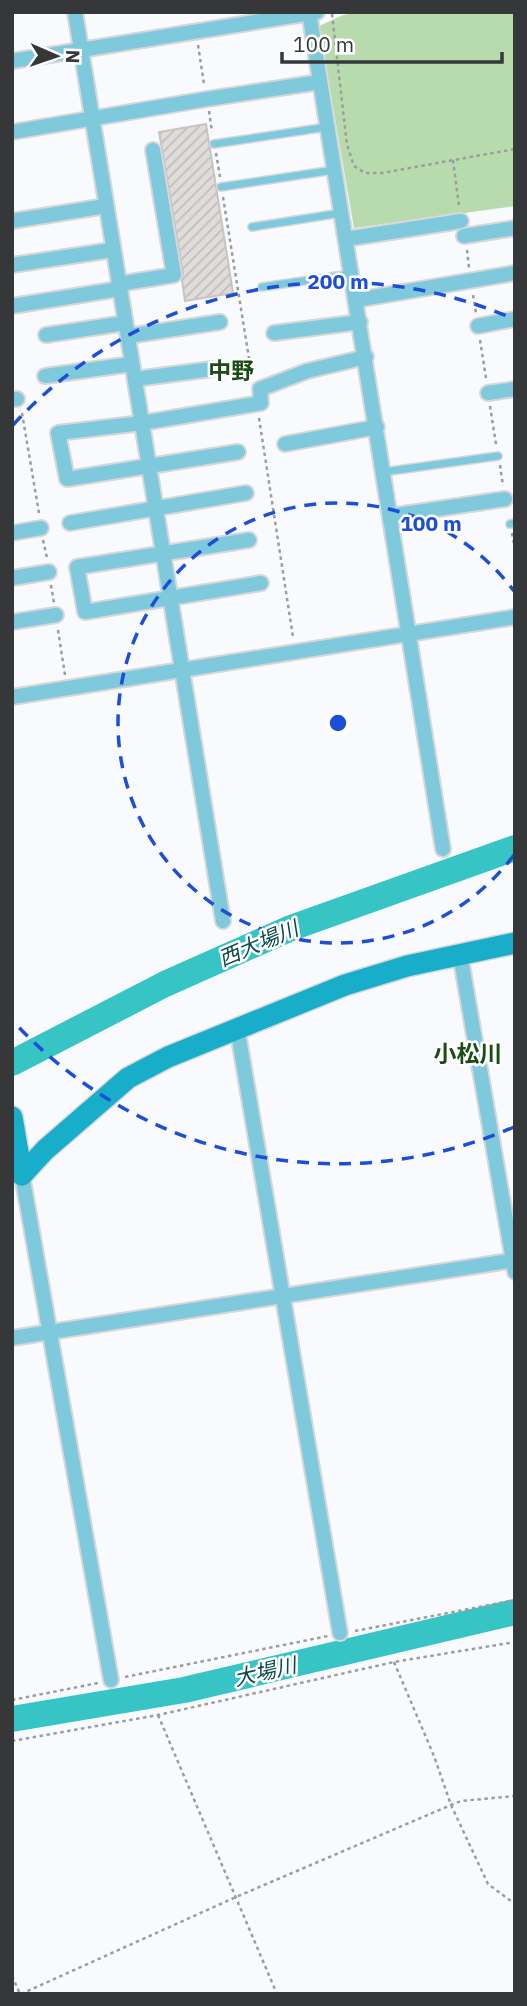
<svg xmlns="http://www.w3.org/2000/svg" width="527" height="2006" viewBox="0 0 527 2006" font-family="'IBM Plex Sans','Noto Sans JP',sans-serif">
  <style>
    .green { fill: #b8dbad }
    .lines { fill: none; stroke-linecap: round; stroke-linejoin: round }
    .river { stroke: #37c4c5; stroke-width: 26 }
    .building { fill: url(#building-hatch); stroke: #c8c4c1; stroke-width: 2 }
    .lane-casing { stroke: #d5d7da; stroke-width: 10 }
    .street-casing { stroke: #d5d7da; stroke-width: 18 }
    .secondary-casing { stroke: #d5d7da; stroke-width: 24 }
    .path { stroke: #9b9d9f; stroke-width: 2.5; stroke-dasharray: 3.5 3.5; stroke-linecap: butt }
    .lane { stroke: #7ec9db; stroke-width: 7 }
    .street { stroke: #7ec9db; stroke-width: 14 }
    .secondary { stroke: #18aeca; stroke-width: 21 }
    .ring { fill: none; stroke: #1d4ed8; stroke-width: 3.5; stroke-dasharray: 12 9 }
    .labels { text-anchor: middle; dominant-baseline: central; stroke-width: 5; stroke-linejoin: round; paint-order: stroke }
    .water-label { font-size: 21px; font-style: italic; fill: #0d494a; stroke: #fff }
    .quarter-label { font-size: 23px; font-weight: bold; fill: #1b4c14; stroke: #fff }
    .centre { fill: #1d4ed8; stroke: #fff; stroke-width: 3.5 }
    .ring-label { font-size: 21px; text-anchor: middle; font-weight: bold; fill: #1d4ed8; stroke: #fff; stroke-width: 5; stroke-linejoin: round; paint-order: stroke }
  </style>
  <defs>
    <pattern id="building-hatch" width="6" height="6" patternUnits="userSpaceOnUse" patternTransform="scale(1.75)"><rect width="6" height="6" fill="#e0dcd9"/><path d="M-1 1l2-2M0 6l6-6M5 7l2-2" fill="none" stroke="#c1bdbb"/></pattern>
  </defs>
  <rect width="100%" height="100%" fill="#f8fafe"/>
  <!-- green -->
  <polygon class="green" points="360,12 515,12 515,206 354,228 319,26 343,15"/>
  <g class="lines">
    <!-- river -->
    <g class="river">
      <polyline points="12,1063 165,984 291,928 515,848"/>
      <polyline points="12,1719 184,1690 515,1612"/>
    </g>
  </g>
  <!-- building -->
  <polygon class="building" points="206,124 233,293 185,301 182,280 183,273 159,132"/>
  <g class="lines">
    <defs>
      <g id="lane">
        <polyline points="214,144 327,127"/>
        <polyline points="221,187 334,170"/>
        <polyline points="252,227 341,213"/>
        <polyline points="262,287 351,274"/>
        <polyline points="383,472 498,456"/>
        <polyline points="510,524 515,523"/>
      </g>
      <g id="street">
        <polyline points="75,12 223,921"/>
        <polyline points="309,12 443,849"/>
        <polyline points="12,61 317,12"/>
        <polyline points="12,132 207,99 320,82"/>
        <polyline points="12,221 106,206"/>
        <polyline points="464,236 515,228"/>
        <polyline points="346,239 461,221"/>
        <polyline points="12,265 112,250"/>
        <polyline points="118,284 174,275 153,150"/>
        <polyline points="356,300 515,273"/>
        <polyline points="12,306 119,289"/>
        <polyline points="478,326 515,319"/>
        <polyline points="274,333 360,322"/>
        <polyline points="46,335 125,323"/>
        <polyline points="128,336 220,322"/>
        <polyline points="45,376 132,364"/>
        <polyline points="135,379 212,369"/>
        <polyline points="488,393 515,389"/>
        <polyline points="12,399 17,399"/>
        <polyline points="285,444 377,427"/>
        <polyline points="238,452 67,479 58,433 142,423 261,403 260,389 307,371 366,357"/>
        <polyline points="390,516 505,499"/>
        <polyline points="70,523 246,493"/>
        <polyline points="12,533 41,528"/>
        <polyline points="249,540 77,567 85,612 261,583"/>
        <polyline points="12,578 49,572"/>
        <polyline points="12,622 56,615"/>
        <polyline points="12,697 515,617"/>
        <polyline points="460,954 515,1272"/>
        <polyline points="237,1027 340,1633"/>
        <polyline points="22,1175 111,1680"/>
        <polyline points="12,1338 515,1260"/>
      </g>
      <g id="secondary">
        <polyline points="12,1117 22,1175"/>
        <polyline points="22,1175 45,1150 128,1078 168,1057 345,985 407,966 515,943"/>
      </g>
    </defs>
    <!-- lane casing -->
    <use href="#lane" class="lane-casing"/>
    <!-- street casing -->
    <use href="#street" class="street-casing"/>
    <!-- secondary casing -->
    <use href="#secondary" class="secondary-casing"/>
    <!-- path -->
    <g class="path">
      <polyline points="332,14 347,145 354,166 365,173 382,173 515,149"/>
      <polyline points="198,45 204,84"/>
      <polyline points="209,111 212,132"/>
      <polyline points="216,153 220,177"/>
      <polyline points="453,160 459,206"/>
      <polyline points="223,197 252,377"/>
      <polyline points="467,250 469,268"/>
      <polyline points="473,295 476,313"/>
      <polyline points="480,340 486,378"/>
      <polyline points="490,406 496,444"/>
      <polyline points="22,413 39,513"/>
      <polyline points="259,418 293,637"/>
      <polyline points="500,465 503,486"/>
      <polyline points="512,533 515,549"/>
      <polyline points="43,540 47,558"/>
      <polyline points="51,585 54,603"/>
      <polyline points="58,630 65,675"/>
      <polyline points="355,1631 515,1600"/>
      <polyline points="394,1662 434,1756 451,1805 488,1884 515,1904"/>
      <polyline points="125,1677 328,1636"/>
      <polyline points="12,1700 98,1683"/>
      <polyline points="158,1715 277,1994"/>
      <polyline points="12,1741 158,1715 394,1662 515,1642"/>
      <polyline points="12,1976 20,1994"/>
      <polyline points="21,1994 236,1897 451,1805 461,1801 515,1796"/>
    </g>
    <!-- lane -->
    <use href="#lane" class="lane"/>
    <!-- street -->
    <use href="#street" class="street"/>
    <!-- secondary -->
    <use href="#secondary" class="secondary"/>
  </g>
  <!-- distance rings -->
  <g class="ring">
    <path d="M514 855A220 220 0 1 1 514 591"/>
    <path d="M514 1127A441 441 0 0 1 13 1021M13 425A441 441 0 0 1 514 319"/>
  </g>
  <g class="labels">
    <!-- water labels -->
    <g class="water-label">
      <text transform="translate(258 943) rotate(-23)">西大場川</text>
      <text transform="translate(265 1671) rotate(-13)">大場川</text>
    </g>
    <!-- quarter labels -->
    <g class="quarter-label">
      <text x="231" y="370">中野</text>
      <text x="468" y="1053">小松川</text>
    </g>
  </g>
  <circle cx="338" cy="723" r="10" class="centre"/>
  <g class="ring-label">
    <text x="338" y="289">200 m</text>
    <text x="431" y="531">100 m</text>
  </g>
  <!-- border -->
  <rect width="527" height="2006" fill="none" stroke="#363738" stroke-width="28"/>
  <!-- north arrow -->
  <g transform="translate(56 56) rotate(92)" stroke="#ffffff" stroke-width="5" paint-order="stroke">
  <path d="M0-5L12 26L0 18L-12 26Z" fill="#363738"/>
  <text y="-10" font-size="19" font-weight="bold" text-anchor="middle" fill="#363738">N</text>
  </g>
  <!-- scale -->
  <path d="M282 52v10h220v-10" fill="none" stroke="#363738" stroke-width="3.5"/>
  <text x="293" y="52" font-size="21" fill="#363738" stroke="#ffffff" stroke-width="5" paint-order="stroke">100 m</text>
</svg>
